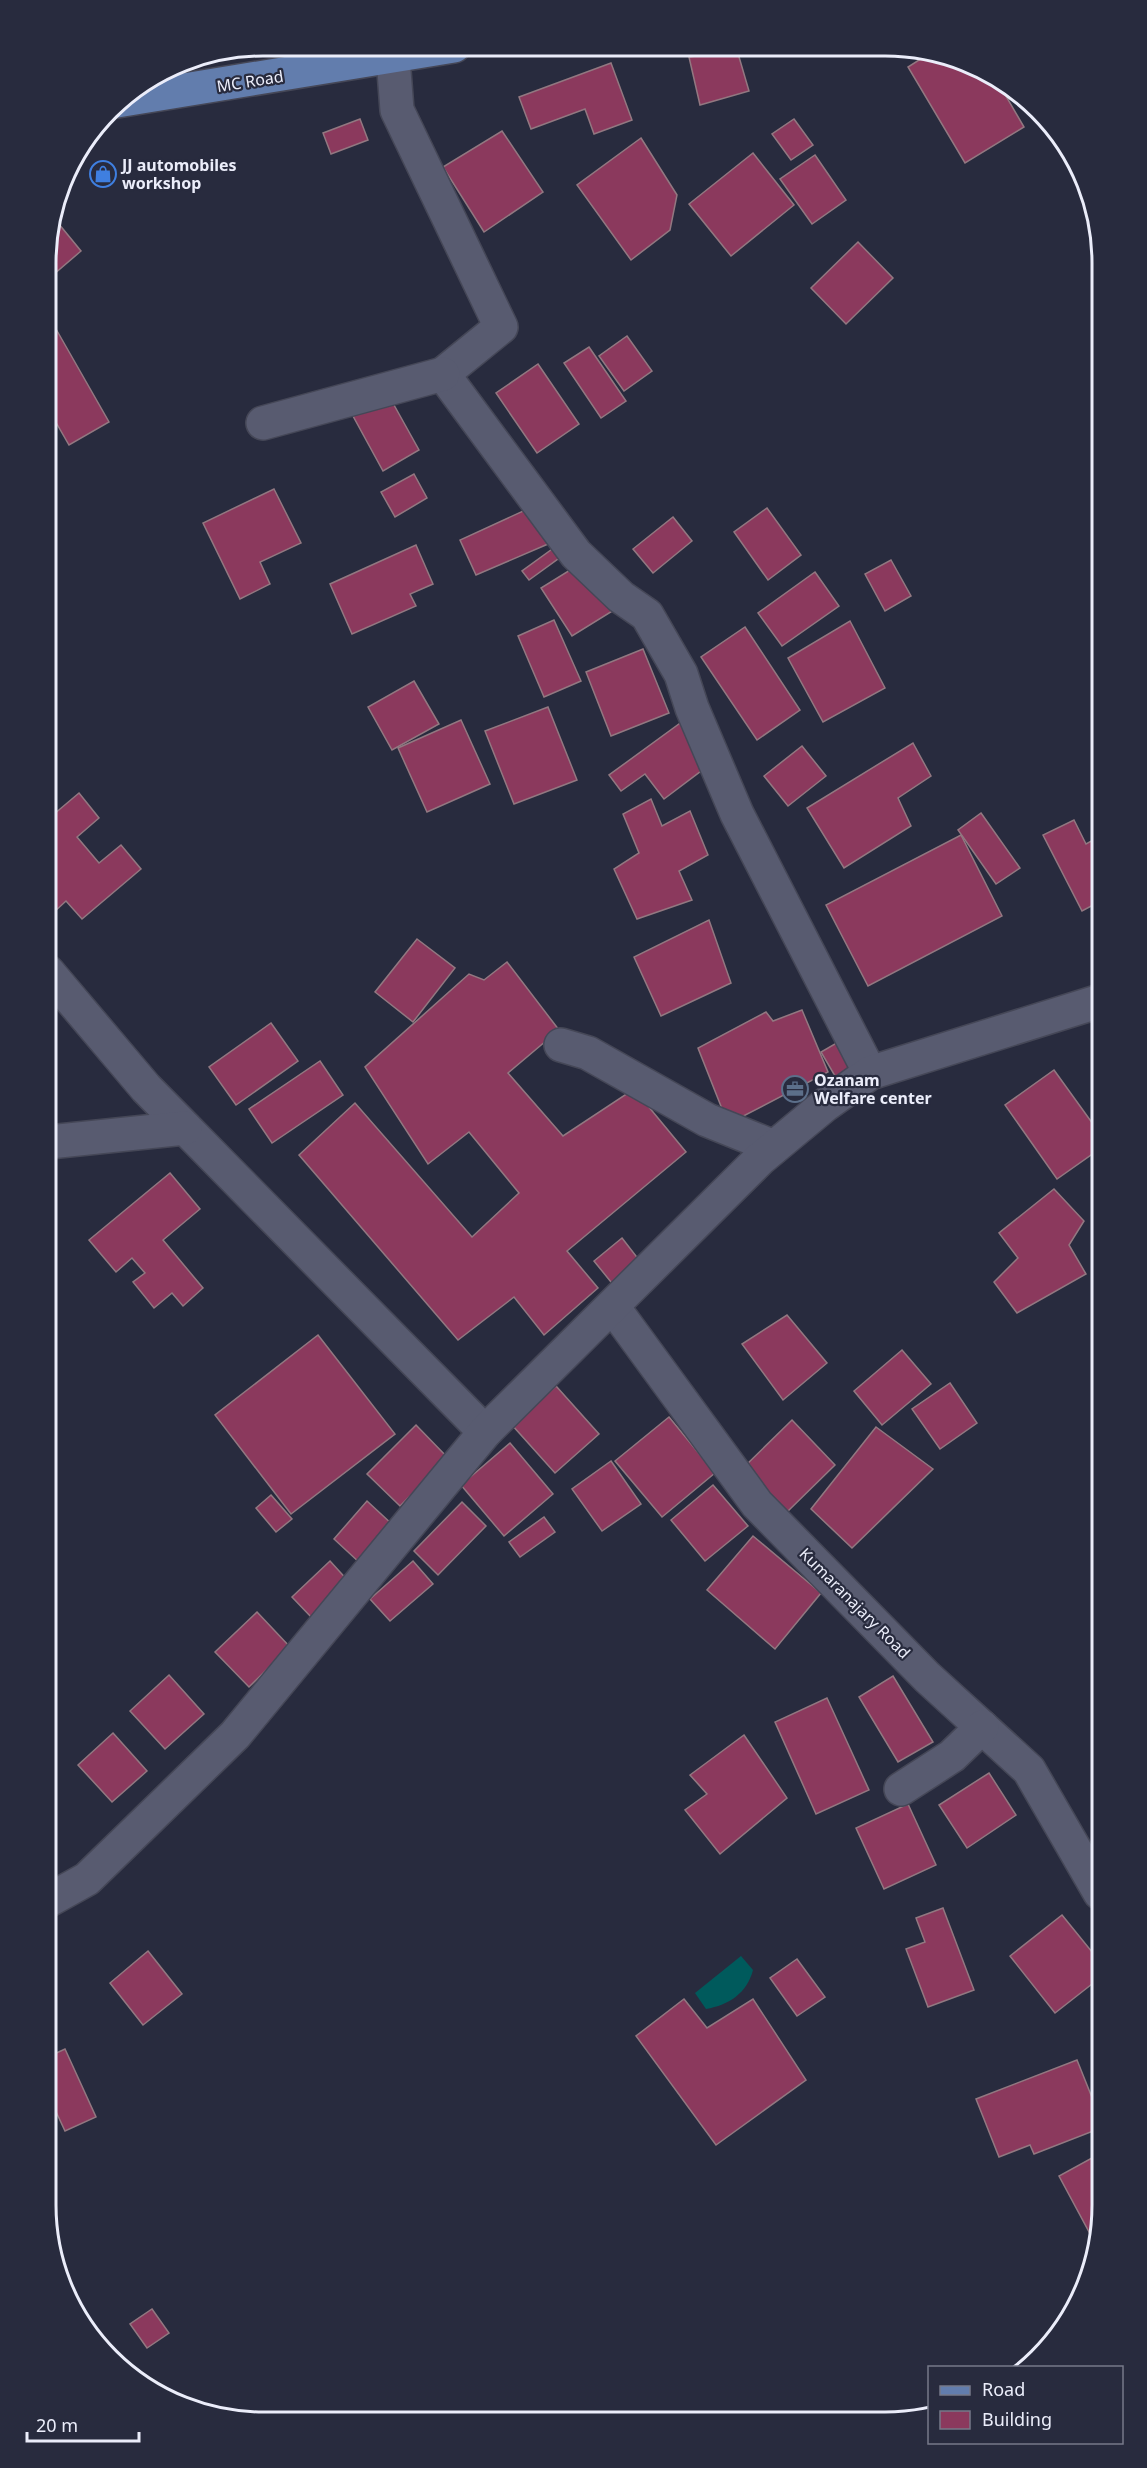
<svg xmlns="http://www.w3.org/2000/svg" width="1147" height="2468" viewBox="0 0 1147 2468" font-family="'Noto Sans',sans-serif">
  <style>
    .water { fill: #005a5c }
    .building { fill: #8b395d; stroke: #927881; stroke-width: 1.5 }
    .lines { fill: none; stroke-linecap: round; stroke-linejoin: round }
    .minor-casing { stroke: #454757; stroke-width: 36 }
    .major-casing { stroke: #454757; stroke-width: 36 }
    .minor { stroke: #585b70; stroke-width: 33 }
    .major { stroke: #627dad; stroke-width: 33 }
    .labels { text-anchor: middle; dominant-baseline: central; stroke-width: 4.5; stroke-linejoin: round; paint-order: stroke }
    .street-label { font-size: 16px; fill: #ebedfa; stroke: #282b3e }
    .poi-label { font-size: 16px; font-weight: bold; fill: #ebedfa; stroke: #282b3e; text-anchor: start }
    .rim { fill: none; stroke: #ebedfa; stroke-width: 3 }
  </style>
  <rect width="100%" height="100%" fill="#282b3e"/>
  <!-- water -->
  <path class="water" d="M741,1956l12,14c-6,23 -24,35 -47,39l-11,-16z"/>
  <!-- building -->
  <g class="building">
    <polygon points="737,50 749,91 700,105 689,57"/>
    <polygon points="933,51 980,67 995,77 1024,127 965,163 908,67"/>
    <polygon points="611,63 632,120 594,134 585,109 531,129 519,97"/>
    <polygon points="360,119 368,140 331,154 323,133"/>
    <polygon points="794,119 813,145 791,160 772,134"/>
    <polygon points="502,131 543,192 484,232 443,167"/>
    <polygon points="641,138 677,195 670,230 631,260 577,185"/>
    <polygon points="753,153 794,205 731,256 689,204"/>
    <polygon points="815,155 846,200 812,224 780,179"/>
    <polygon points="54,218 81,251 46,281 45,248"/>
    <polygon points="858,242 893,278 846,324 811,288"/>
    <polygon points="52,322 109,422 69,445 46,405 46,325"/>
    <polygon points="627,336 652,371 624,391 599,356"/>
    <polygon points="589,347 626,401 601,418 564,363"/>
    <polygon points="538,364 579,424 537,453 496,393"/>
    <polygon points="389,396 419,450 383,471 353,416"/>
    <polygon points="414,474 427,498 395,517 381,492"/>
    <polygon points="274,489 301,543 260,562 270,584 240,599 203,523"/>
    <polygon points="532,507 548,544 476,575 460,540"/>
    <polygon points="767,508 801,555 768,580 734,532"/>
    <polygon points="673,517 692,541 653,573 633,549"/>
    <polygon points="416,545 433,584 410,594 416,606 352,634 330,584"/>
    <polygon points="555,547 562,556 529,580 522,571"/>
    <polygon points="891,560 911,596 885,611 865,574"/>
    <polygon points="583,562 614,610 572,636 541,588"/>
    <polygon points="815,572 839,606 782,646 758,613"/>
    <polygon points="554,620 581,681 544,697 518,636"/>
    <polygon points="850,621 885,688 823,722 788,658"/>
    <polygon points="745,627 800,710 757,740 701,657"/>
    <polygon points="643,649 669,713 611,736 586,672"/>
    <polygon points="414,681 439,724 392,750 368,707"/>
    <polygon points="548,707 577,780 514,804 485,731"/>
    <polygon points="461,720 490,784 427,812 398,748"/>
    <polygon points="683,721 713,762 664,799 645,774 621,791 609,775"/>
    <polygon points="913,743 931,776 898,798 911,826 844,868 807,808"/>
    <polygon points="802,746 826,776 788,806 764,776"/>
    <polygon points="79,793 99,818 77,837 99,863 121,845 141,869 82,919 66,901 53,913 48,907 47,820"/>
    <polygon points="651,799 662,826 690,811 708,855 679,871 692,900 637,919 614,869 639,853 623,814"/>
    <polygon points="981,813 1020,868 996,884 958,830"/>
    <polygon points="1074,820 1086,844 1097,838 1097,903 1082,911 1043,835"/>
    <polygon points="961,835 1002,916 868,986 826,905"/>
    <polygon points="709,920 731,983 661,1016 634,957"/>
    <polygon points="417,939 455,968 413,1022 375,992"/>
    <polygon points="507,962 559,1030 508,1073 563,1136 634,1089 686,1152 567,1251 598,1288 544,1335 514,1297 458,1340 299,1155 355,1103 472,1237 519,1193 469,1132 428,1164 365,1067 469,974 484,980"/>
    <polygon points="802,1010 828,1072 728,1124 698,1048 766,1012 773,1021"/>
    <polygon points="271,1023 298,1061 236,1105 209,1067"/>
    <polygon points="840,1041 861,1077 842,1088 821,1052"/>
    <polygon points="320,1061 343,1095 272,1143 249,1109"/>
    <polygon points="1054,1070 1098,1131 1098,1150 1057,1179 1005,1105"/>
    <polygon points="170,1173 200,1209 163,1240 203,1288 183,1306 172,1293 154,1308 133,1282 145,1273 132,1258 116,1272 89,1240"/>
    <polygon points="1054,1189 1084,1221 1069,1245 1086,1274 1017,1313 994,1282 1018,1258 999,1233"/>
    <polygon points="622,1238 643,1265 615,1287 594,1261"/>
    <polygon points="787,1315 827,1363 783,1400 742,1344"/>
    <polygon points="318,1335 395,1434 291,1514 215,1415"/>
    <polygon points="902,1350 931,1384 882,1425 854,1391"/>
    <polygon points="950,1383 977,1423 940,1449 912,1409"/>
    <polygon points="556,1386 599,1434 555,1473 512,1425"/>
    <polygon points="669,1417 715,1473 662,1517 615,1461"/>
    <polygon points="792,1420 835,1465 785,1514 741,1470"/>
    <polygon points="416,1425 448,1458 400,1506 367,1474"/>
    <polygon points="876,1427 933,1469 852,1548 811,1509"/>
    <polygon points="510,1443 553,1494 504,1536 461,1485"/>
    <polygon points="611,1461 641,1504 602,1531 572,1489"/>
    <polygon points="713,1485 748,1526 705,1561 671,1520"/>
    <polygon points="271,1495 292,1519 276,1532 256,1508"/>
    <polygon points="367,1501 394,1526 361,1564 334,1539"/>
    <polygon points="462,1502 486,1526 438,1575 414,1551"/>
    <polygon points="544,1517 555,1532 520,1557 509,1542"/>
    <polygon points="753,1536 821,1593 775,1649 707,1590"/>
    <polygon points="330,1561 350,1583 312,1618 292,1597"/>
    <polygon points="413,1561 433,1584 390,1621 370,1599"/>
    <polygon points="257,1612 290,1647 249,1687 215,1652"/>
    <polygon points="169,1675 204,1714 165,1749 130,1711"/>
    <polygon points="893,1676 933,1742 898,1762 859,1697"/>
    <polygon points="827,1698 869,1790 816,1814 775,1722"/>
    <polygon points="113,1733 147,1771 112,1802 78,1765"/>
    <polygon points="744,1735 787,1798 720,1854 685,1810 707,1794 690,1775"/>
    <polygon points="989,1773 1016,1815 967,1848 939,1805"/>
    <polygon points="908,1804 936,1865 884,1889 856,1828"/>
    <polygon points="943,1908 974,1990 928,2007 906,1949 925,1942 916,1918"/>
    <polygon points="1062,1915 1101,1963 1101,1977 1055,2013 1010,1956"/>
    <polygon points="148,1951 182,1994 143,2025 110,1983"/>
    <polygon points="797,1959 825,1997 797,2016 770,1978"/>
    <polygon points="684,1999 707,2028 753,1999 806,2080 716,2145 636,2036"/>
    <polygon points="65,2049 96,2117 65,2131 52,2103 52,2055"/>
    <polygon points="1077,2060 1101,2120 1101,2128 1034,2154 1030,2145 999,2157 976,2099"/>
    <polygon points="1101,2153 1102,2220 1095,2243 1059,2176"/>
    <polygon points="152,2309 169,2333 147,2348 130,2324"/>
  </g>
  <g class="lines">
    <defs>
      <g id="minor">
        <polyline points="393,58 397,110 501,327 443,374 576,554 621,597 647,615 681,674 692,708 737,814 870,1073"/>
        <polyline points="263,423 443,374"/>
        <polyline points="48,972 146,1088 485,1432"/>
        <polyline points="561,1045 588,1053 707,1120 774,1147"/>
        <polyline points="49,1142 185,1128"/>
        <polyline points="613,1307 757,1504 927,1677 1029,1770 1100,1893"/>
        <polyline points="901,1789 952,1756 982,1727"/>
        <polyline points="51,1899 87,1879 235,1735 485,1432 760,1159 825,1105 870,1073 1097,1002"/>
      </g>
      <polyline id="major" points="117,101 454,46"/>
    </defs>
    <!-- minor casing -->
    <use href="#minor" class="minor-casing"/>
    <!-- major casing -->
    <use href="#major" class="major-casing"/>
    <!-- minor -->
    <use href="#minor" class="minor"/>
    <!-- major -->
    <use href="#major" class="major"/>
  </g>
  <!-- icons -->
  <defs>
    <symbol id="shop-ring" viewBox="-11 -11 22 22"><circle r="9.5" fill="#282b3e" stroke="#3f7fe0" stroke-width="1.5"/><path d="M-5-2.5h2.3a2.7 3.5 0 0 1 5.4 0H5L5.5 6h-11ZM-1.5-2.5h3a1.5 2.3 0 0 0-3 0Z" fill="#3f7fe0"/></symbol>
    <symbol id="office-ring" viewBox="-11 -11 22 22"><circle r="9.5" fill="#282b3e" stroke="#5c6f8a" stroke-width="1.5"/><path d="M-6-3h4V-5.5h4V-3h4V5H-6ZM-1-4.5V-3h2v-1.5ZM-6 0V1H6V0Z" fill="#5c6f8a"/></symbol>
  </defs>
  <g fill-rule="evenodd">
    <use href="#shop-ring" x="88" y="159" width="30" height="30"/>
    <use href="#office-ring" x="780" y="1074" width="30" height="30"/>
  </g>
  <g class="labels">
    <!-- street labels -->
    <g class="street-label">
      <text transform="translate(250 81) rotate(-9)">MC Road</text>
      <text transform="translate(855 1603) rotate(45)">Kumaranajary Road</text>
    </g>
    <!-- poi labels -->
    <g class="poi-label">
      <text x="122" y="165">JJ automobiles<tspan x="122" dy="18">workshop</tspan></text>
      <text x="814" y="1080">Ozanam<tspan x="814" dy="18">Welfare center</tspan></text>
    </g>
  </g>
  <!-- crop -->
  <path d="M0 0H1147V2468H0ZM263 56H885A207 207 0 0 1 1092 263V2205A207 207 0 0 1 885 2412H263A207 207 0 0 1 56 2205V263A207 207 0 0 1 263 56Z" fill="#282b3e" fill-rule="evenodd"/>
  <path class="rim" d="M263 56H885A207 207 0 0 1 1092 263V2205A207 207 0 0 1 885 2412H263A207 207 0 0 1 56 2205V263A207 207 0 0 1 263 56Z"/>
  <!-- legend -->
  <rect x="928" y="2366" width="195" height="78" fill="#282b3e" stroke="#767989" stroke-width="1.5"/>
  <rect x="940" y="2386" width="30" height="9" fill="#627dad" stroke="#767989" stroke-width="1.5"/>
  <text x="982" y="2396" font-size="18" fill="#ebedfa">Road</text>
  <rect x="940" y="2411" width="30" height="18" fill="#8b395d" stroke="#767989" stroke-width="1.5"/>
  <text x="982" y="2426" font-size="18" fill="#ebedfa">Building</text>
  <!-- scale -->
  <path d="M27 2432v9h112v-9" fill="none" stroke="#ebedfa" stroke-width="3"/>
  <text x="36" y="2432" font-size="18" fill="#ebedfa" stroke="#282b3e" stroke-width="4.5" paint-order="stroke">20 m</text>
</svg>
